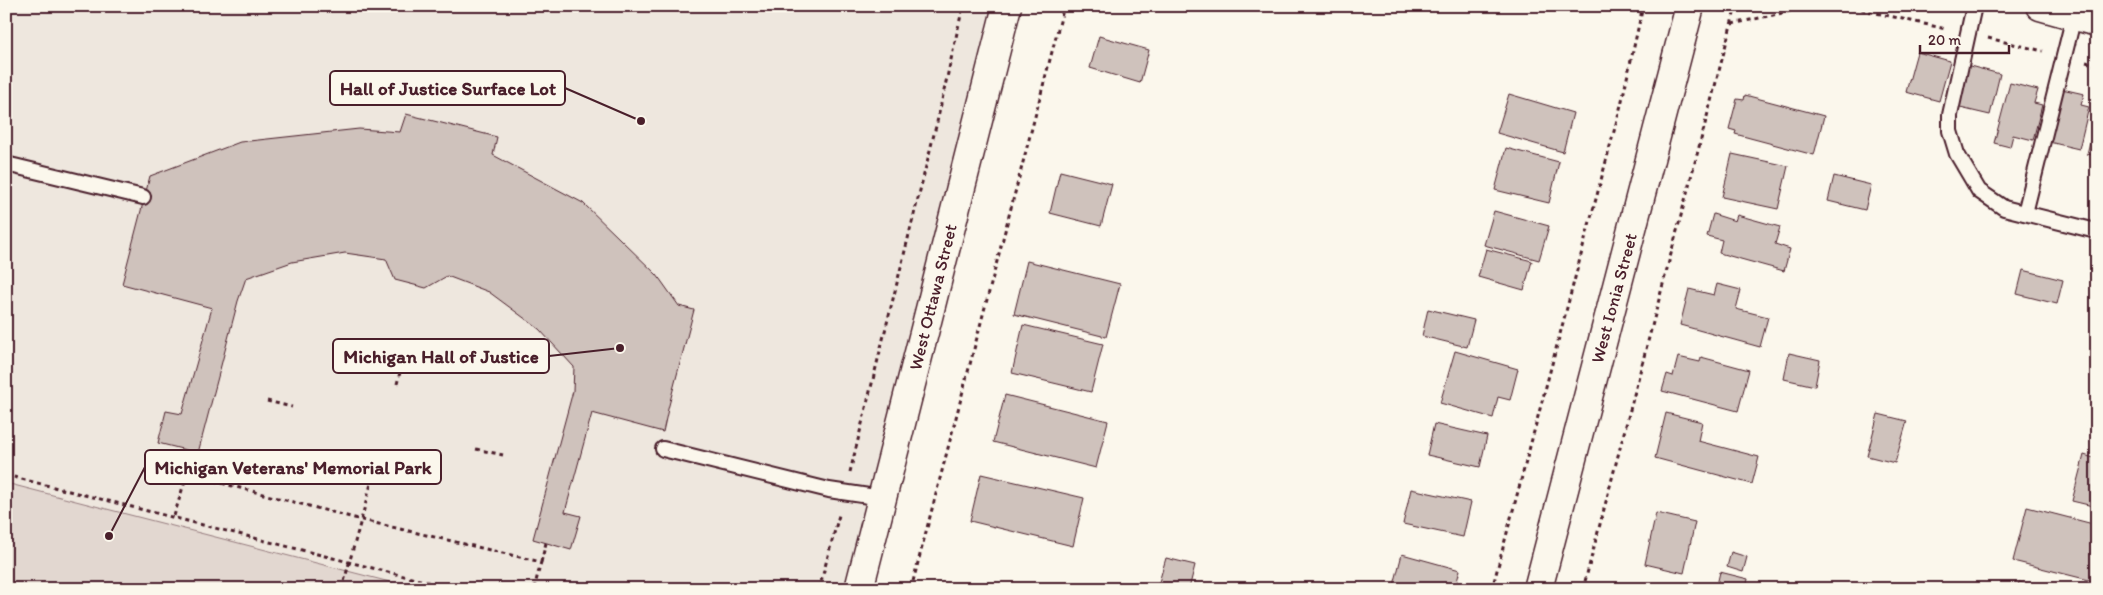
<svg xmlns="http://www.w3.org/2000/svg" width="2103" height="595" viewBox="0 0 2103 595" font-family="Itim,sans-serif">
  <style>
    .built { fill: #eee7de }
    .green { fill: #e2d7d0; stroke: #967b7e }
    .building { fill: #cfc2bc; stroke: #4a1f2b }
    .lines { fill: none; stroke-linecap: round; stroke-linejoin: round }
    .lane-casing { stroke: #4a1f2b; stroke-width: 18 }
    .street-casing { stroke: #4a1f2b; stroke-width: 31 }
    .secondary-casing { stroke: #4a1f2b; stroke-width: 31 }
    .primary-casing { stroke: #4a1f2b; stroke-width: 31 }
    .path { stroke: #4a1f2b; stroke-width: 3; stroke-dasharray: 4 4; stroke-linecap: butt }
    .lane { stroke: #fbf7ec; stroke-width: 14 }
    .street { stroke: #fbf7ec; stroke-width: 28 }
    .secondary { stroke: #fbf7ec; stroke-width: 28 }
    .primary { stroke: #fbf7ec; stroke-width: 28 }
    .labels { text-anchor: middle; dominant-baseline: central; stroke-width: 5; stroke-linejoin: round; paint-order: stroke }
    .street-label { font-size: 18px; fill: #4a1f2b; stroke: #fbf7ec }
    .leader { fill: none; stroke: #4a1f2b; stroke-width: 2 }
    .callout-dot { fill: #4a1f2b; stroke: #fbf7ec; stroke-width: 2 }
    .callout { fill: #fbf7ec; stroke: #4a1f2b; stroke-width: 2 }
    .callout-label { font-size: 19px; text-anchor: middle; font-weight: bold; fill: #4a1f2b }
  </style>
  <rect width="100%" height="100%" fill="#fbf7ec"/>
  <filter id="ink" filterUnits="userSpaceOnUse"><feTurbulence type="fractalNoise" baseFrequency=".02" numOctaves="2"/><feDisplacementMap in="SourceGraphic" scale="10" xChannelSelector="R" yChannelSelector="G"/><feConvolveMatrix kernelMatrix="1 2 1 2 8 2 1 2 1" color-interpolation-filters="sRGB"/></filter>
  <g filter="url(#ink)">
    <!-- built -->
    <polygon class="built" points="6,6 1007,6 859,589 6,589"/>
    <!-- green -->
    <polygon class="green" points="6,483 417,589 6,589"/>
    <!-- building -->
    <g class="building">
      <polygon points="1099,36 1149,50 1140,83 1090,68"/>
      <polygon points="1917,52 1950,61 1939,101 1906,92"/>
      <polygon points="1966,65 2000,74 1990,115 1956,107"/>
      <polygon points="2010,83 2038,90 2034,103 2042,105 2033,140 2013,135 2010,147 1994,143"/>
      <polygon points="2062,89 2084,94 2081,105 2089,107 2079,149 2049,142"/>
      <polygon points="1509,94 1573,113 1563,152 1497,133"/>
      <polygon points="1745,95 1824,116 1814,155 1735,134 1736,131 1729,129 1737,99 1744,100"/>
      <polygon points="2097,113 2097,156 2087,154"/>
      <polygon points="406,114 497,137 493,155 583,203 657,275 679,306 694,310 668,409 663,432 592,413 565,512 581,516 571,550 533,539 573,391 574,367 539,329 489,292 447,276 426,288 395,280 386,259 345,253 292,262 246,278 238,301 198,453 158,443 166,411 182,414 212,308 122,284 150,176 240,142 359,129 400,132"/>
      <polygon points="1506,148 1559,162 1549,203 1495,190"/>
      <polygon points="1732,154 1788,166 1778,209 1722,197"/>
      <polygon points="1060,171 1112,184 1101,226 1050,213"/>
      <polygon points="1834,176 1871,185 1865,210 1828,201"/>
      <polygon points="1494,211 1549,226 1539,260 1484,245"/>
      <polygon points="1713,214 1735,221 1737,215 1780,227 1775,244 1790,249 1784,271 1719,253 1722,240 1707,236"/>
      <polygon points="1486,249 1532,261 1524,290 1478,277"/>
      <polygon points="1027,261 1120,284 1106,337 1014,314"/>
      <polygon points="2023,270 2063,280 2057,304 2017,294"/>
      <polygon points="1717,284 1741,290 1736,309 1768,317 1760,347 1680,325 1689,289 1714,295"/>
      <polygon points="1428,309 1474,320 1467,347 1422,336"/>
      <polygon points="1023,325 1103,344 1091,392 1012,373"/>
      <polygon points="1455,351 1518,369 1510,400 1498,397 1493,418 1440,403"/>
      <polygon points="1789,353 1820,360 1815,386 1784,379"/>
      <polygon points="1678,357 1700,362 1701,357 1749,370 1738,411 1662,391 1667,374 1673,376"/>
      <polygon points="1005,395 1108,421 1096,468 993,442"/>
      <polygon points="1666,413 1702,422 1698,441 1759,457 1752,484 1655,458"/>
      <polygon points="1878,414 1907,421 1895,463 1867,456"/>
      <polygon points="1434,424 1487,436 1480,467 1427,455"/>
      <polygon points="2084,455 2097,459 2097,507 2072,501"/>
      <polygon points="981,474 1084,498 1073,546 970,521"/>
      <polygon points="1411,489 1471,502 1463,537 1403,524"/>
      <polygon points="2027,507 2097,525 2097,582 2013,561"/>
      <polygon points="1656,513 1695,522 1684,573 1645,564"/>
      <polygon points="1731,552 1747,557 1743,572 1727,567"/>
      <polygon points="1402,554 1460,570 1455,589 1393,589"/>
      <polygon points="1166,558 1195,565 1189,589 1157,589"/>
      <polygon points="1720,572 1748,579 1746,589 1716,589"/>
      <polygon points="2019,582 2045,588 2045,589 2017,589"/>
    </g>
    <g class="lines">
      <defs>
        <g id="lane">
          <polyline points="1974,6 1950,115 1950,131 1957,154 1979,191 2004,208 2096,231"/>
          <polyline points="6,164 143,197"/>
          <polyline points="2025,213 2074,16"/>
          <polyline points="663,449 829,490 882,498"/>
        </g>
        <polyline id="street" points="1538,589 1690,6"/>
        <polyline id="secondary" points="859,589 1007,6"/>
        <polyline id="primary" points="2040,6 2097,22"/>
      </defs>
      <!-- lane casing -->
      <use href="#lane" class="lane-casing"/>
      <!-- street casing -->
      <use href="#street" class="street-casing"/>
      <!-- secondary casing -->
      <use href="#secondary" class="secondary-casing"/>
      <!-- primary casing -->
      <use href="#primary" class="primary-casing"/>
      <!-- path -->
      <g class="path">
        <polyline points="1576,6 1641,12"/>
        <polyline points="1846,6 1946,29"/>
        <polyline points="1732,24 1814,6"/>
        <polyline points="1988,38 2043,51"/>
        <polyline points="2086,62 2097,65"/>
        <polyline points="397,384 408,341"/>
        <polyline points="267,401 292,407"/>
        <polyline points="476,449 503,455"/>
        <polyline points="850,472 937,122 963,6"/>
        <polyline points="187,474 193,452"/>
        <polyline points="6,475 455,589"/>
        <polyline points="174,516 187,474 362,520 541,562 534,589"/>
        <polyline points="541,562 546,543"/>
        <polyline points="342,589 374,473"/>
        <polyline points="819,589 839,515"/>
        <polyline points="911,589 1064,6"/>
        <polyline points="1492,589 1621,105 1643,6"/>
        <polyline points="1583,589 1736,6"/>
      </g>
      <!-- lane -->
      <use href="#lane" class="lane"/>
      <!-- street -->
      <use href="#street" class="street"/>
      <!-- secondary -->
      <use href="#secondary" class="secondary"/>
      <!-- primary -->
      <use href="#primary" class="primary"/>
    </g>
  </g>
  <g class="labels">
    <!-- street labels -->
    <g class="street-label">
      <text transform="translate(933 297) rotate(-76)">West Ottawa Street</text>
      <text transform="translate(1614 298) rotate(-75)">West Ionia Street</text>
    </g>
  </g>
  <!-- callouts -->
  <path class="leader" d="M641 121L565 88M620 348L549 356M109 536L145 467"/>
  <g class="callout-dot">
    <circle cx="641" cy="121" r="5"/>
    <circle cx="620" cy="348" r="5"/>
    <circle cx="109" cy="536" r="5"/>
  </g>
  <g class="callout">
    <rect x="330" y="71" width="235" height="34" rx="5"/>
    <rect x="333" y="339" width="216" height="34" rx="5"/>
    <rect x="145" y="450" width="296" height="34" rx="5"/>
  </g>
  <g class="callout-label">
    <text x="448" y="95">Hall of Justice Surface Lot</text>
    <text x="441" y="363">Michigan Hall of Justice</text>
    <text x="293" y="474">Michigan Veterans' Memorial Park</text>
  </g>
  <!-- margin -->
  <rect width="2103" height="595" fill="none" stroke="#fbf7ec" stroke-width="25"/>
  <rect x="12" y="12" width="2078" height="570" fill="none" stroke="#4a1f2b" stroke-width="2" filter="url(#ink)"/>
  <!-- scale -->
  <path d="M1920 45v8h89v-8" fill="none" stroke="#4a1f2b" stroke-width="2.5"/>
  <text x="1928" y="45" font-size="15" fill="#4a1f2b" stroke="#fbf7ec" stroke-width="4" paint-order="stroke">20 m</text>
</svg>
